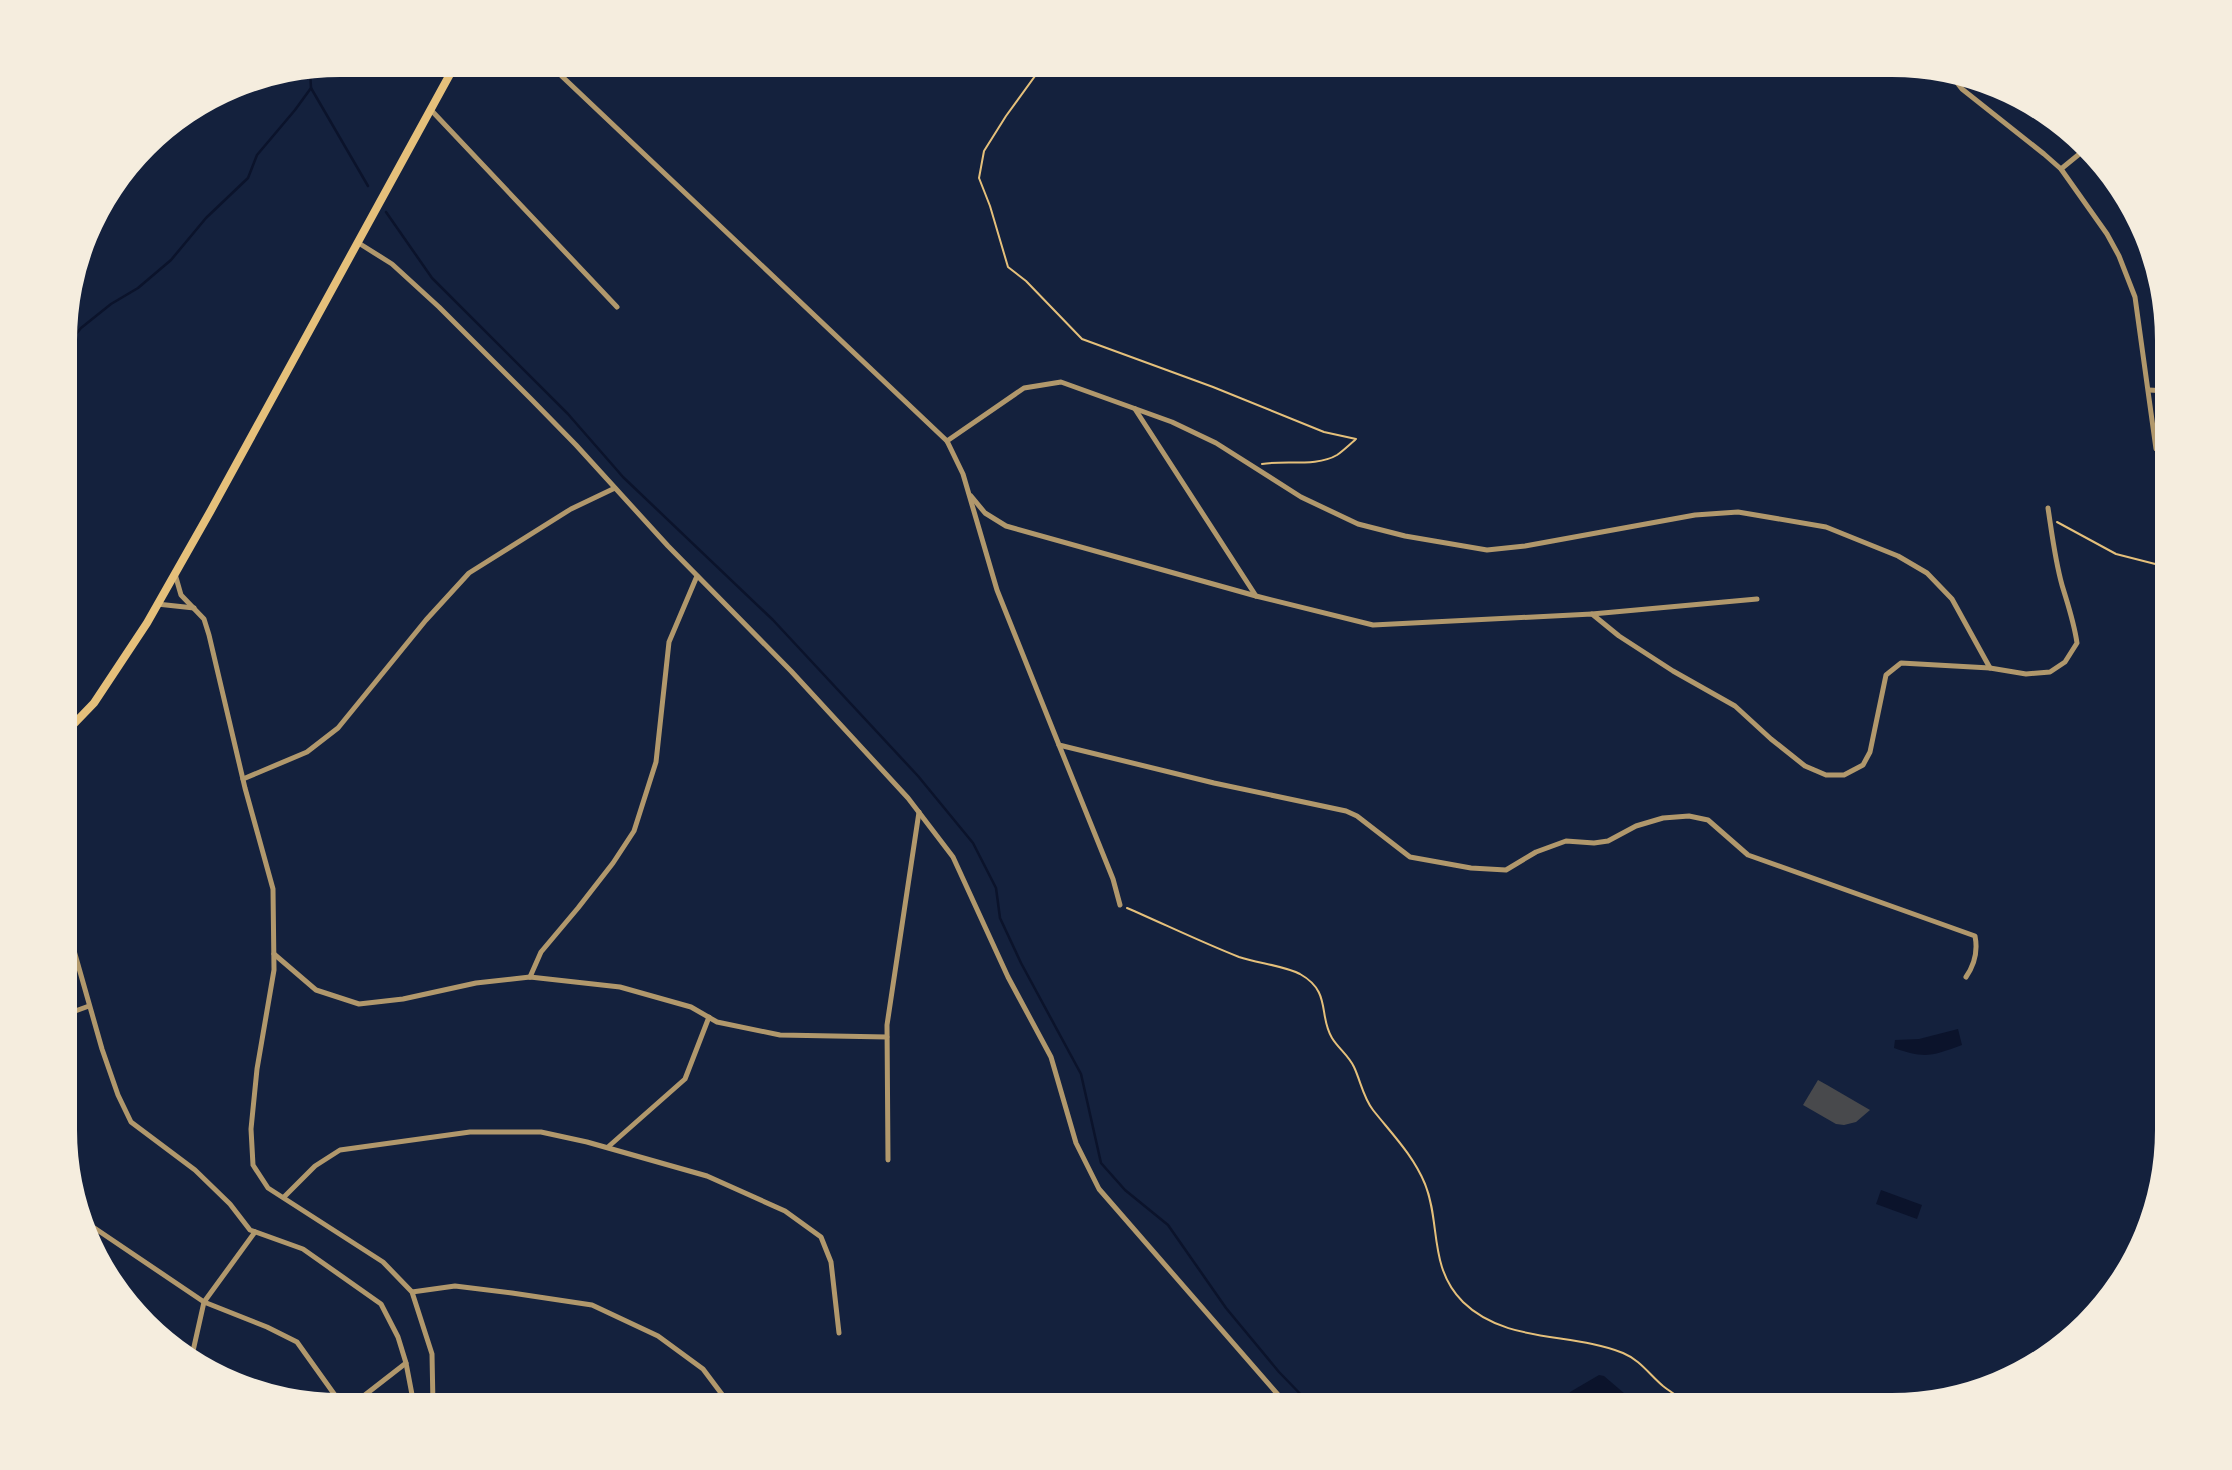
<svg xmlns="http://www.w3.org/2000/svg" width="2232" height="1470" viewBox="0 0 2232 1470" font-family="Manrope,sans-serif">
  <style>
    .water { fill: #0b132b }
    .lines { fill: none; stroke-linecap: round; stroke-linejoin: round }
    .stream { stroke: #0b132b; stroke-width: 2.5 }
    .building { fill: #48494c }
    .path { stroke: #e5c07b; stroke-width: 2 }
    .minor { stroke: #b1986c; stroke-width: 5 }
    .secondary { stroke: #e5c07b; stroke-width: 8 }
  </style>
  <rect width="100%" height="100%" fill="#14213d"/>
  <!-- water -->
  <g class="water">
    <path d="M1958,1029l4,16c-30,11 -37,14 -68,3l1,-8 24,-1z"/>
    <polygon points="1881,1190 1922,1205 1917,1219 1876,1204"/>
    <polygon points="1599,1375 1604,1376 1638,1405 1573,1405 1568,1398 1570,1392"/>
  </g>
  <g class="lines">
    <!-- stream -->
    <g class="stream">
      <polyline points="311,88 368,186"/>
      <polyline points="386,212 432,278 568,414 623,477 773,620 918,776 973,843 996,888 1000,918 1021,963 1081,1074 1101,1163 1125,1190 1168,1225 1226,1308 1279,1372 1311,1405"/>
      <polyline points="67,345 81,328 111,304 138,288 171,260 206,218 248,178 257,155 295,110 311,88 310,71"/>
    </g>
  </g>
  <!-- building -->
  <polygon class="building" points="1818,1080 1827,1085 1870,1110 1856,1122 1844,1125 1836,1124 1803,1105"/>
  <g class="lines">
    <!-- path -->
    <g class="path">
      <polyline points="1043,65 1006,116 984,151 979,178 990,206 1008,267 1026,281 1082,339 1213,387 1324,432 1356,439"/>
      <path d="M1262,464c22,-4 55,3 75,-9 6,-4 12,-10 18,-15"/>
      <polyline points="2057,522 2116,554 2167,567"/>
      <path d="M1127,908c37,16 74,34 112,49 18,6 46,9 61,17 32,18 18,41 32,64 6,10 17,18 22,29 7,15 9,30 19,43 19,24 40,45 52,74 16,39 3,83 38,118 43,42 108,30 160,51 17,7 26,21 40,33 8,6 17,12 26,19"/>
    </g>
    <!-- minor -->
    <g class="minor">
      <path d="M550,65l397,376 16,33 34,116 62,155 155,38 132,28 11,5 53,41 61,11 35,2 30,-18 30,-11 28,2 14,-2 28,-15 27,-8 26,-2 19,4 40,35 227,81c3,15 0,28 -9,41"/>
      <polyline points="1951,75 1962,89 2044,154 2061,169 2107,234 2119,256 2135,297 2156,449 2167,450"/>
      <polyline points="431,110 617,307"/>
      <polyline points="2061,169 2083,151"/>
      <polyline points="357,242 392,264 439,307 532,400 576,445 668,546 791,671 908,798 953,857 1008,977 1051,1057 1076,1143 1099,1189 1287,1405"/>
      <polyline points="2149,390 2167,391"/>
      <polyline points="1135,409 1256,596"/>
      <polyline points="947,441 1024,388 1061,382 1172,422 1216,443 1301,497 1358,524 1405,536 1487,550 1525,546 1695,515 1738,512 1826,527 1898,556 1927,573 1952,599 1990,668"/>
      <path d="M971,496l14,17 21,13 250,70 117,29 219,-11 27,22 54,35 62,35 36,33 34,27 21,9h18l19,-10 7,-13 16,-77 15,-12 89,5 36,6 24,-2 15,-10 12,-19c-3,-21 -9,-38 -15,-58 -7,-25 -10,-51 -14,-77"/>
      <polyline points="175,574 181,595 204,619 209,635 245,788 273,889 274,970 257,1069 251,1129 253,1165 268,1188 383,1262 412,1292 432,1354 433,1405"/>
      <polyline points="157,604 194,608"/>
      <polyline points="1592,614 1757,599"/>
      <polyline points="1059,745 1113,879 1120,905"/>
      <polyline points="243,779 307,752 338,728 426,620 469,573 571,509 615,488"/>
      <polyline points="67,926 102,1049 118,1095 131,1122 195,1170 230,1204 250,1230 303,1249 381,1304 398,1337 406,1363 414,1405"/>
      <polyline points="274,954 316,990 359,1004 403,999 476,983 530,977 620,987 691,1007 717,1022 780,1035 887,1037"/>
      <polyline points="530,977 541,952 578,908 613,863 634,831 656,762 669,642 697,576"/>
      <polyline points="67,1014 89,1006"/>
      <polyline points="608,1147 685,1079 709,1017"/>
      <polyline points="888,1160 887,1025 919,812"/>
      <polyline points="284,1197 315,1166 340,1150 470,1132 541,1132 587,1142 707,1176 785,1211 821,1237 831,1262 839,1333"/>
      <polyline points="87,1223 204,1302 267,1327 297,1342 342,1405"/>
      <polyline points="412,1292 455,1286 512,1293 592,1305 658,1336 703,1369 730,1405"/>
      <polyline points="191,1360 204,1302 255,1232"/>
      <polyline points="352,1405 406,1363"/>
    </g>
    <!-- secondary -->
    <polyline class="secondary" points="67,731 94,703 147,623 210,512 455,65"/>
  </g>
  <!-- crop -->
  <path d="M0 0H2232V1470H0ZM340 77H1892A263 263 0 0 1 2155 340V1130A263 263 0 0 1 1892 1393H340A263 263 0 0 1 77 1130V340A263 263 0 0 1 340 77Z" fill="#f5edde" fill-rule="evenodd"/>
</svg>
